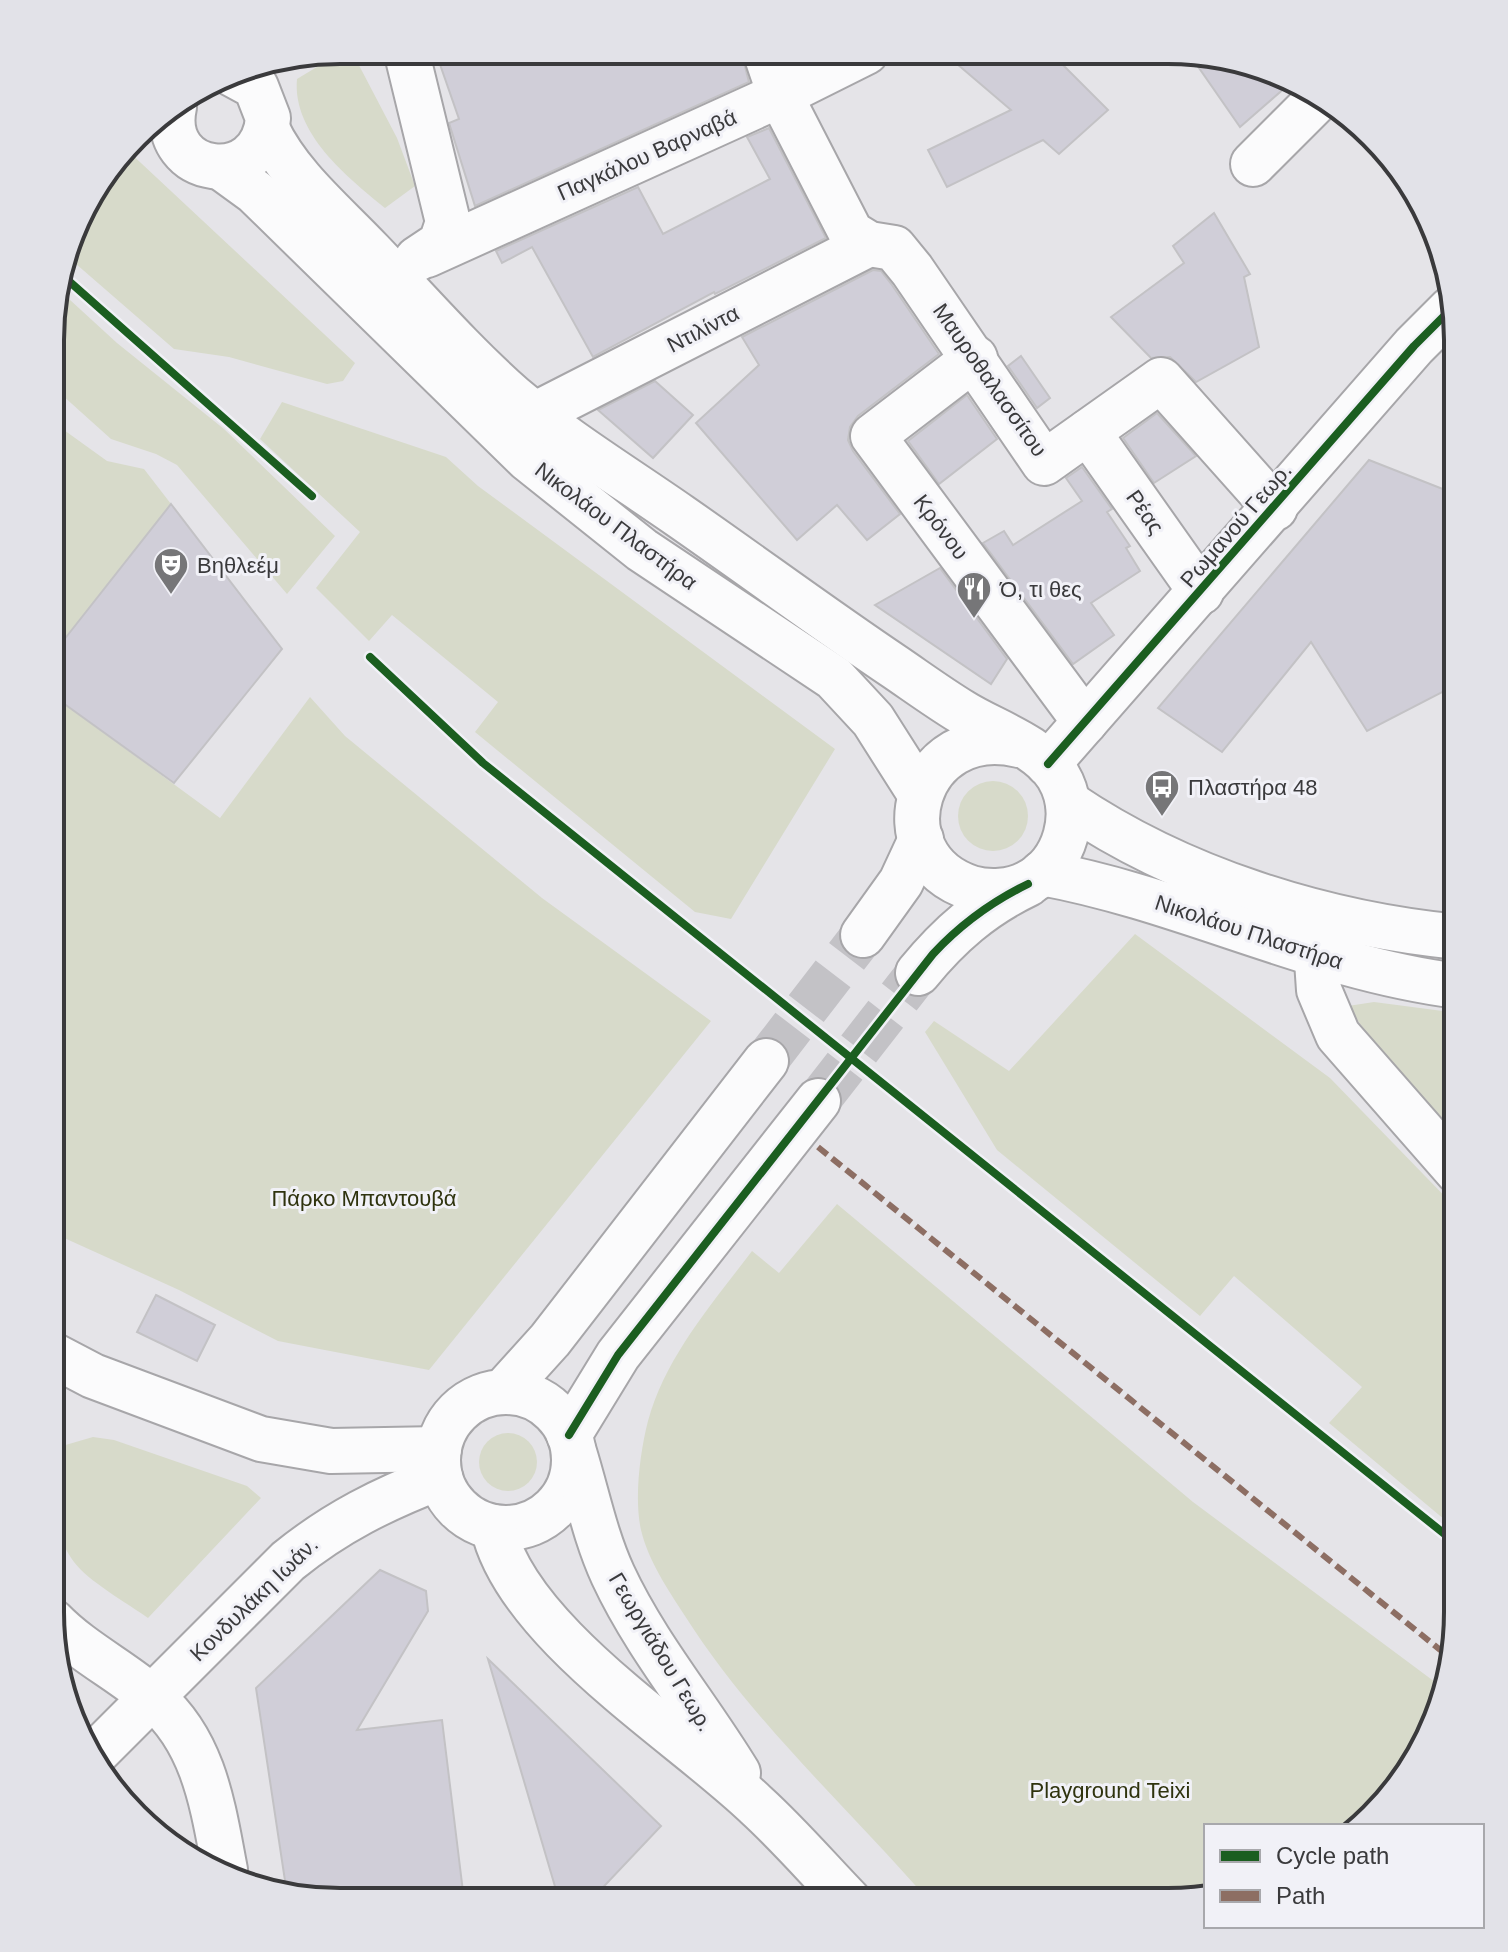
<svg xmlns="http://www.w3.org/2000/svg" width="1508" height="1952" viewBox="0 0 1508 1952" font-family="Arial,sans-serif">
  <style>
    .green { fill: #d7daca }
    .building { fill: #d0ced8; stroke: #c3c2c5; stroke-width: 2 }
    .lines { fill: none; stroke-linecap: round; stroke-linejoin: round }
    .minor-tunnel { stroke: #c3c2c6; stroke-width: 44; stroke-dasharray: 44 22; stroke-linecap: butt }
    .minor-casing { stroke: #a7a6a9; stroke-width: 48 }
    .major-casing { stroke: #a7a6a9; stroke-width: 48 }
    .minor { stroke: #fbfbfc; stroke-width: 44 }
    .major { stroke: #fbfbfc; stroke-width: 44 }
    .quiet { stroke: #8d6e63; stroke-width: 6; stroke-dasharray: 12 6; stroke-linecap: butt }
    .cycleway-casing { stroke: #f1f1f7; stroke-width: 13 }
    .cycleway { stroke: #1b5e20; stroke-width: 8 }
    .labels { text-anchor: middle; dominant-baseline: central; stroke-width: 6; stroke-linejoin: round; paint-order: stroke }
    .street-label { font-size: 22px; fill: #3a3a3c; stroke: #f1f1f7 }
    .poi-label { font-size: 22px; fill: #3a3a3c; stroke: #f1f1f7; text-anchor: start }
    .park-label { font-size: 22px; fill: #2f330e; stroke: #f1f1f7 }
    .rim { fill: none; stroke: #3a3a3c; stroke-width: 4 }
  </style>
  <rect width="100%" height="100%" fill="#e5e4e8"/>
  <!-- green -->
  <g class="green">
    <path d="M345,50h6l46,88 18,48 -30,22c-38,-31 -93,-75 -88,-129z"/>
    <polygon points="126,149 355,363 343,381 327,384 229,357 174,349 68,257 89,195"/>
    <polygon points="57,288 117,343 224,429 335,536 287,594 177,465 156,454 111,439 52,386 53,302"/>
    <polygon points="282,402 446,457 478,486 835,749 731,919 695,912 475,732 498,702 392,615 369,641 316,588 360,532 260,439"/>
    <polygon points="57,425 107,461 144,469 171,504 52,655 52,431"/>
    <polygon points="52,695 220,818 310,697 345,736 542,898 711,1021 429,1370 278,1341 179,1290 51,1232"/>
    <circle cx="993" cy="816" r="35"/>
    <polygon points="1135,934 1330,1078 1458,1210 1457,1530 1329,1423 1362,1387 1234,1276 1200,1316 997,1150 925,1032 934,1021 1009,1071"/>
    <polygon points="1374,1002 1458,1013 1458,1142 1369,1037 1348,1006"/>
    <path d="M837,1204l356,298 246,183 -30,88 -60,53h-143v67l-38,9 -239,-1c-82,-95 -176,-178 -244,-285 -17,-26 -37,-56 -44,-86 -7,-31 -1,-78 7,-109 18,-65 64,-117 104,-170l27,22z"/>
    <circle cx="508" cy="1462" r="29"/>
    <path d="M93,1437l21,3 133,46 14,12 -113,120c-21,-15 -60,-37 -74,-56 -22,-30 -36,-86 -12,-116z"/>
  </g>
  <!-- building -->
  <g class="building">
    <polygon points="435,50 741,51 749,82 475,206 449,123 459,119"/>
    <polygon points="943,52 1050,52 1108,110 1059,154 1043,140 947,187 928,150 1011,110"/>
    <polygon points="1188,52 1206,53 1287,86 1240,127"/>
    <polygon points="769,128 826,238 715,294 714,292 593,357 532,247 502,263 496,251 638,187 663,234 770,179 747,137"/>
    <polygon points="1214,213 1250,274 1244,277 1259,347 1196,382 1170,357 1151,358 1111,317 1184,263 1173,246"/>
    <polygon points="873,270 881,271 892,285 939,354 858,416 850,427 848,440 853,451 900,514 867,540 837,505 797,540 696,423 759,365 742,337"/>
    <polygon points="1021,356 1050,398 1037,408 1008,366"/>
    <polygon points="655,381 693,415 653,458 598,410"/>
    <polygon points="967,395 997,439 939,484 908,441"/>
    <polygon points="1157,413 1196,456 1154,483 1123,438"/>
    <polygon points="1369,460 1458,495 1458,684 1367,731 1311,642 1222,752 1158,708"/>
    <polygon points="1082,467 1112,509 1107,512 1130,546 1126,548 1140,571 1091,603 1114,635 1073,664 983,543 1004,531 1013,545 1082,501 1066,478"/>
    <polygon points="171,504 282,649 174,783 52,695 52,655"/>
    <polygon points="940,568 1007,659 991,684 875,605"/>
    <polygon points="156,1295 215,1325 197,1361 137,1332"/>
    <polygon points="380,1570 426,1591 428,1611 357,1730 442,1720 464,1900 303,1900 287,1894 256,1688"/>
    <polygon points="488,1659 661,1826 591,1900 559,1900"/>
  </g>
  <g class="lines">
    <!-- minor-tunnel -->
    <g class="minor-tunnel">
      <polyline points="766,1061 863,935"/>
      <polyline points="818,1101 918,973"/>
    </g>
    <defs>
      <g id="minor">
        <polyline points="406,50 448,222 441,243 417,259"/>
        <polyline points="765,51 780,95 851,233 869,244 894,248 912,270 1044,463 1161,380 1275,508"/>
        <polyline points="1253,164 1318,99"/>
        <polyline points="427,255 780,95 866,52"/>
        <polyline points="975,358 873,436 1085,722"/>
        <polyline points="536,414 869,244"/>
        <polyline points="1088,432 1201,592"/>
        <polyline points="1048,764 1414,346 1451,309"/>
        <polyline points="1314,917 1319,990 1338,1035 1458,1172"/>
        <polyline points="863,935 901,882 921,839"/>
        <path d="M918,973c31,-38 64,-67 110,-89"/>
        <polyline points="51,1354 93,1376 261,1439 331,1451 439,1449"/>
        <polyline points="503,1392 550,1340 766,1061"/>
        <circle cx="506" cy="1460" r="68"/>
        <polyline points="569,1435 618,1355 818,1101"/>
        <path d="M574,1452c13,42 21,84 39,123 33,71 85,132 125,198"/>
        <path d="M493,1527c23,105 188,206 263,278 33,30 62,64 93,96"/>
        <path d="M52,1621c30,31 70,50 102,78 51,44 59,109 71,171"/>
        <path d="M93,1756l195,-195c48,-39 95,-62 152,-84"/>
      </g>
      <g id="major">
        <path d="M174,107c-15,70 88,84 94,11l-12,-31 -24,-13"/>
        <path d="M267,129c22,47 67,84 103,122 47,49 92,101 143,146 52,44 111,80 167,119 72,50 142,102 215,151 22,15 44,31 67,45 30,19 77,33 96,64 22,37 8,87 -30,107 -17,9 -39,10 -57,5 -95,-31 -55,-168 48,-143"/>
        <polyline points="222,168 255,192 528,459 642,550 834,678 873,720 920,794"/>
        <path d="M1068,803c112,76 255,121 390,134"/>
        <path d="M1042,873c142,26 272,95 416,113"/>
      </g>
    </defs>
    <!-- minor casing -->
    <use href="#minor" class="minor-casing"/>
    <!-- major casing -->
    <use href="#major" class="major-casing"/>
    <!-- minor -->
    <use href="#minor" class="minor"/>
    <!-- major -->
    <use href="#major" class="major"/>
    <!-- quiet -->
    <polyline class="quiet" points="818,1147 1449,1657"/>
    <defs>
      <g id="cycleway">
        <polyline points="62,275 312,496"/>
        <polyline points="370,657 483,763 1457,1544"/>
        <polyline points="1048,764 1414,346 1451,309"/>
        <path d="M569,1435l49,-80 315,-401c28,-30 58,-52 95,-70"/>
      </g>
    </defs>
    <!-- cycleway casing -->
    <use href="#cycleway" class="cycleway-casing"/>
    <!-- cycleway -->
    <use href="#cycleway" class="cycleway"/>
  </g>
  <!-- icons -->
  <defs>
    <symbol id="theatre-pin" viewBox="-11 -11 22 30"><path d="M0 17L-7.5 6A9.5 9.5 0 1 1 7.5 6Z" fill="#767678" stroke="#f1f1f7"/><path d="M-5-5.5Q0-4 5-5.5V0Q5 5 0 6Q-5 5-5 0ZM-3.3-2.5H-1v1.5H-3.3ZM1-2.5H3.3v1.5H1ZM-2.8 1Q0 5.5 2.8 1Z" fill="#fff"/></symbol>
    <symbol id="restaurant-pin" viewBox="-11 -11 22 30"><path d="M0 17L-7.5 6A9.5 9.5 0 1 1 7.5 6Z" fill="#767678" stroke="#f1f1f7"/><path d="M-5-6h1v4h1v-4h1v4h1v-4h1v5L-1.5 .5V6h-2V.5L-5-1ZM5-6V6H3V1.5H1.5Q1.5-4 5-6Z" fill="#fff"/></symbol>
    <symbol id="bus-pin" viewBox="-11 -11 22 30"><path d="M0 17L-7.5 6A9.5 9.5 0 1 1 7.5 6Z" fill="#767678" stroke="#f1f1f7"/><path d="M-5-6H5V4H4V6H2V4H-2V6H-4V4H-5ZM-3.5-4V0h7V-4ZM-3.5 1.2v1.5H-2V1.2ZM2 1.2v1.5H3.5V1.2Z" fill="#fff"/></symbol>
  </defs>
  <g fill-rule="evenodd">
    <use href="#theatre-pin" x="151" y="545" width="40" height="54"/>
    <use href="#restaurant-pin" x="954" y="569" width="40" height="54"/>
    <use href="#bus-pin" x="1142" y="767" width="40" height="54"/>
  </g>
  <g class="labels">
    <!-- street labels -->
    <g class="street-label">
      <text transform="translate(647 155) rotate(-24)">Παγκάλου Βαρναβά</text>
      <text transform="translate(703 329) rotate(-27)">Ντιλίντα</text>
      <text transform="translate(990 380) rotate(55)">Μαυροθαλασσίτου</text>
      <text transform="translate(1145 512) rotate(55)">Ρέας</text>
      <text transform="translate(1236 525) rotate(-49)">Ρωμανού Γεωρ.</text>
      <text transform="translate(616 526) rotate(37)">Νικολάου Πλαστήρα</text>
      <text transform="translate(941 527) rotate(53)">Κρόνου</text>
      <text transform="translate(1249 932) rotate(18)">Νικολάου Πλαστήρα</text>
      <text transform="translate(254 1599) rotate(-44)">Κονδυλάκη Ιωάν.</text>
      <text transform="translate(661 1652) rotate(59)">Γεωργιάδου Γεωρ.</text>
    </g>
    <!-- poi labels -->
    <g class="poi-label">
      <text x="197" y="565">Βηθλεέμ</text>
      <text x="1000" y="589">Ό, τι θες</text>
      <text x="1188" y="787">Πλαστήρα 48</text>
    </g>
    <!-- park labels -->
    <g class="park-label">
      <text x="364" y="1198">Πάρκο Μπαντουβά</text>
      <text x="1110" y="1790">Playground Teixi</text>
    </g>
  </g>
  <!-- crop -->
  <path d="M0 0H1508V1952H0ZM340 64H1168A276 276 0 0 1 1444 340V1612A276 276 0 0 1 1168 1888H340A276 276 0 0 1 64 1612V340A276 276 0 0 1 340 64Z" fill="#e2e2e8" fill-rule="evenodd"/>
  <path class="rim" d="M340 64H1168A276 276 0 0 1 1444 340V1612A276 276 0 0 1 1168 1888H340A276 276 0 0 1 64 1612V340A276 276 0 0 1 340 64Z"/>
  <!-- legend -->
  <rect x="1204" y="1824" width="280" height="104" fill="#f1f1f7" stroke="#a8a8ac" stroke-width="2"/>
  <rect x="1220" y="1850" width="40" height="12" fill="#1b5e20" stroke="#a8a8ac" stroke-width="2"/>
  <text x="1276" y="1864" font-size="24" fill="#3a3a3c">Cycle path</text>
  <rect x="1220" y="1890" width="40" height="12" fill="#8d6e63" stroke="#a8a8ac" stroke-width="2"/>
  <text x="1276" y="1904" font-size="24" fill="#3a3a3c">Path</text>
</svg>
